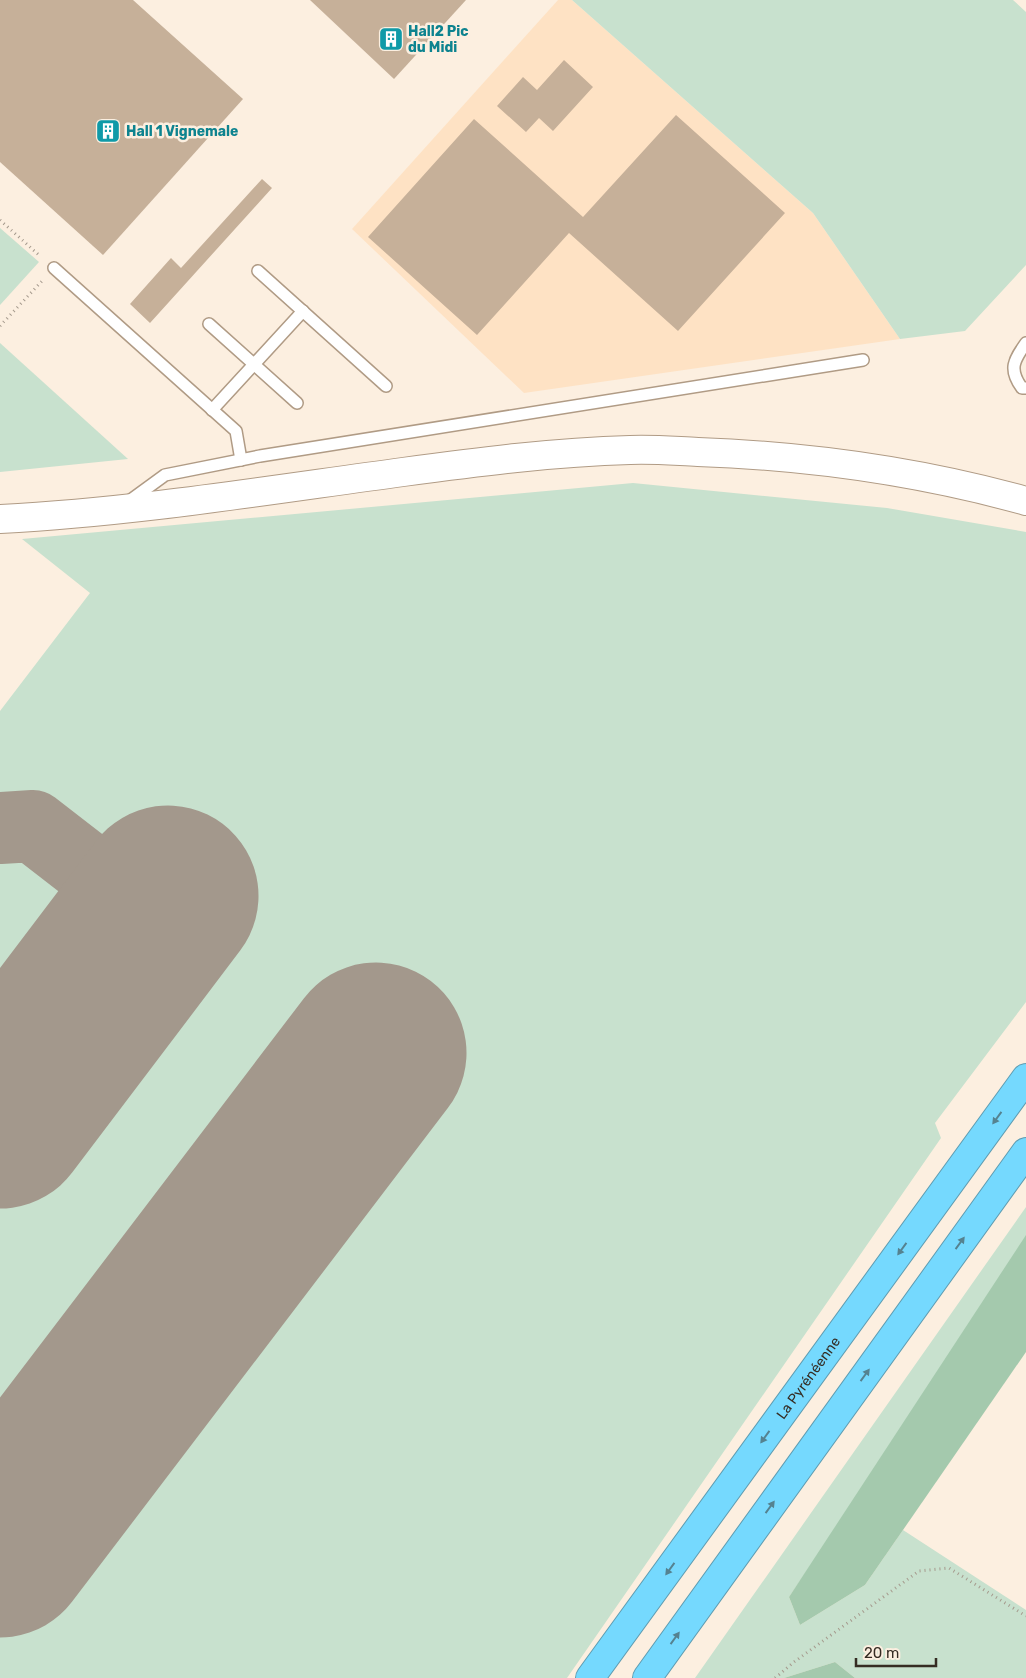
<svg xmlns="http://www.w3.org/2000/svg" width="1026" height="1678" viewBox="0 0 1026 1678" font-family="Rubik,sans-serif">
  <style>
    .built { fill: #fee2c4 }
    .green { fill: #c8e1ce }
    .forest { fill: #a4c9ad }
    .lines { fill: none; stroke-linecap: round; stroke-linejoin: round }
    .taxiway { stroke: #a3988c; stroke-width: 72 }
    .runway { stroke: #a3988c; stroke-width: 181 }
    .building { fill: #c6b099 }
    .service-casing { stroke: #b09b85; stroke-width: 14 }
    .tertiary-casing { stroke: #b09b85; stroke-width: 30 }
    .motorway-casing { stroke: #5f9cb1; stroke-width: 30 }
    .path { stroke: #a59a8d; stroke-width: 3; stroke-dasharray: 1 4; stroke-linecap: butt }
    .service { stroke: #fff; stroke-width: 11 }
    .tertiary { stroke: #fff; stroke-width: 28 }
    .motorway { stroke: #75d9fe; stroke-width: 28 }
    .oneway { fill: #558290 }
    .labels { text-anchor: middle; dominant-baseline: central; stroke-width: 5; stroke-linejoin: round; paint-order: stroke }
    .culture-label { font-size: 14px; font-weight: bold; fill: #0d838f; stroke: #fcefe0; text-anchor: start }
    .street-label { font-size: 14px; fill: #352c23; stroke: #fcefe0 }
  </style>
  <rect width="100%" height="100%" fill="#fcefe0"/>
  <!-- built -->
  <polygon class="built" points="558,0 572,0 813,213 900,339 524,393 352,229"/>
  <!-- green -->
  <g class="green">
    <polygon points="572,0 1013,0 1026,12 1026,265 965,331 900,339 813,213"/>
    <polygon points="0,228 39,262 0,305"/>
    <polygon points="0,343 128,459 0,472"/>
    <polygon points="633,483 887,508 1026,532 1026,1002 935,1123 941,1138 567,1678 0,1678 0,711 90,593 22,539"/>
    <polygon points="1026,1207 1026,1249 789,1597 800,1625 865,1585 903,1530 1026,1610 1026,1678 855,1678 835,1662 784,1678 695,1678"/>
  </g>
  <!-- forest -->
  <g class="forest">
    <polygon points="1026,1235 1026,1352 865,1585 800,1625 789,1597"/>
    <polygon points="835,1662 855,1678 784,1678"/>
  </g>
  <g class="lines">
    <!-- taxiway -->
    <polyline class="taxiway" points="0,828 33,826 135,905"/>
    <!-- runway -->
    <g class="runway">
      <polyline points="0,1118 168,896"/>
      <polyline points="0,1547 376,1053"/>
    </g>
  </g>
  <!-- building -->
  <g class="building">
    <polygon points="0,0 133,0 243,99 103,255 0,162"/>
    <polygon points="310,0 466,0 394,79"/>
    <polygon points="564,60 593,87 553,131 539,118 526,132 497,106 523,77 537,90"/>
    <polygon points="676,115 785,213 678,331 569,233 477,335 368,237 474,119 583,217"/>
    <polygon points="262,179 272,188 150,323 130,304 171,258 181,268"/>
  </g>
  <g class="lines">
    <defs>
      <g id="service">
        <polyline points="54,268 236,431 241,460"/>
        <polyline points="258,271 386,386"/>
        <polyline points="209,324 297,403"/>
        <path d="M1026,343c-12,17 -18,26 -4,45h4"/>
        <polyline points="212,410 303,311"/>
        <polyline points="128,502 165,475 260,456 863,360"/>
      </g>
      <path id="tertiary" d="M0,519c135,-7 269,-29 403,-47 75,-10 151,-20 227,-22 23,-1 45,1 68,2 112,4 220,19 328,49"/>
      <g id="motorway">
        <path id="s1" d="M590,1678l436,-600"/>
        <polyline points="647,1678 1026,1152"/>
      </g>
    </defs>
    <!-- service casing -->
    <use href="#service" class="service-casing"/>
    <!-- tertiary casing -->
    <use href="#tertiary" class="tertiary-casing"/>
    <!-- motorway casing -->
    <use href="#motorway" class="motorway-casing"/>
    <!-- path -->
    <g class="path">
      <polyline points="0,220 40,256"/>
      <polyline points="0,326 42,281"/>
      <polyline points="775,1678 794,1662 919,1571 949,1568 1026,1616"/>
    </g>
    <!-- service -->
    <use href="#service" class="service"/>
    <!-- tertiary -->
    <use href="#tertiary" class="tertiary"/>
    <!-- motorway -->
    <use href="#motorway" class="motorway"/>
  </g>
  <!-- one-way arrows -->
  <defs><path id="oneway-solid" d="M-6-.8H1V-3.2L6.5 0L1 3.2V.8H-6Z" transform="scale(1.25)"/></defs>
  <g class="oneway">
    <use href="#oneway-solid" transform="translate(997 1118) rotate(126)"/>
    <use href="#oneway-solid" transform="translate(960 1243) rotate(-54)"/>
    <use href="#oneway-solid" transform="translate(902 1249) rotate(126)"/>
    <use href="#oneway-solid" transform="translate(865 1375) rotate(-54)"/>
    <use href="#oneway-solid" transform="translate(765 1437) rotate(126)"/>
    <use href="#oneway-solid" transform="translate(770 1507) rotate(-54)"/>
    <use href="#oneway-solid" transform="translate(670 1569) rotate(126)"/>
    <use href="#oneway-solid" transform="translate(675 1638) rotate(-54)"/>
  </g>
  <!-- icons -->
  <defs>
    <symbol id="building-square" viewBox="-11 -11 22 22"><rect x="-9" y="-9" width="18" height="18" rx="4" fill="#0f9aa8" stroke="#fcefe0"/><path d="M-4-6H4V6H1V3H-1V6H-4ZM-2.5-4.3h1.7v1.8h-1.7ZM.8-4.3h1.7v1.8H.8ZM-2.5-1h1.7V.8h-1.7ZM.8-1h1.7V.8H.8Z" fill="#fff"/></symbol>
  </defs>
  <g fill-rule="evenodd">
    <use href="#building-square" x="377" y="25" width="28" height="28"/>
    <use href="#building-square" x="94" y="117" width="28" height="28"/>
  </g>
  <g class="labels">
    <!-- culture labels -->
    <g class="culture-label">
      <text x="408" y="31">Hall2 Pic<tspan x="408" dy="16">du Midi</tspan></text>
      <text x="126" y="131">Hall 1 Vignemale</text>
    </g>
    <!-- street labels -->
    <g class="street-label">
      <text stroke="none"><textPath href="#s1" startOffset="371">La Pyrénéenne</textPath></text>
    </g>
  </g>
  <!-- scale -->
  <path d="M856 1658v8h80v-8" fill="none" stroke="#352c23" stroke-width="2.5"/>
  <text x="864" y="1658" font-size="15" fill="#352c23" stroke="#fcefe0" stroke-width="4" paint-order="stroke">20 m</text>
</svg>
